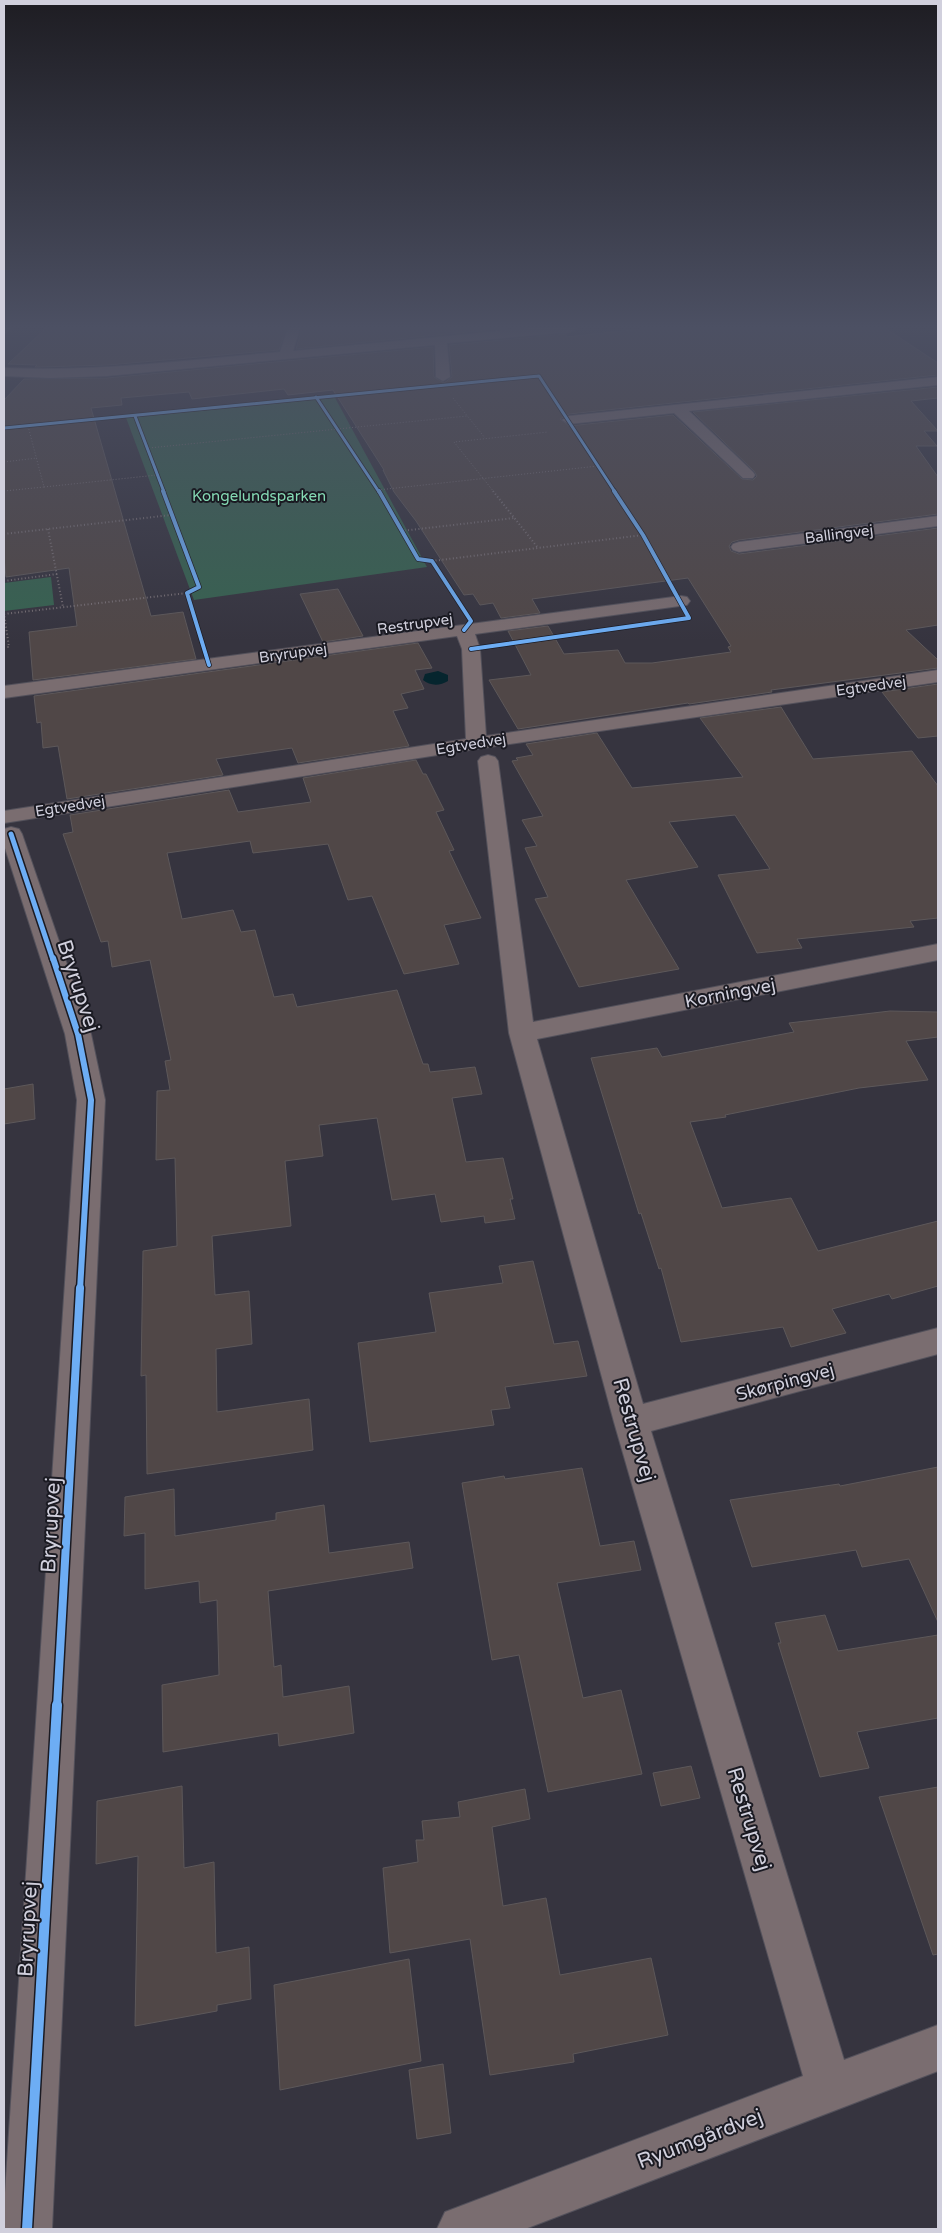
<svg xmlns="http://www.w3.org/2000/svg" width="942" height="2233" viewBox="0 0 942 2233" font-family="'Varela Round',sans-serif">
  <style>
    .green { fill: #376250 }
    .water { fill: #06252e }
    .building { fill: #504747; stroke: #5d585a }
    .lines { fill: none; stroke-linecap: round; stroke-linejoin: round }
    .minor-casing { stroke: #53515b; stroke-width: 2 }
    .path-far1 { stroke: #787075; stroke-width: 1; stroke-dasharray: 1 2; stroke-linecap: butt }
    .path { stroke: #787075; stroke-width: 2; stroke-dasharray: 1 2.5; stroke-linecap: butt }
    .minor { fill: #7a6d70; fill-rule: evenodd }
    .cycleway-far5-casing { stroke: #1a1a22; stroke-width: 4.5 }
    .cycleway-far4-casing { stroke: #1a1a22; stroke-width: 5.5 }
    .cycleway-far3-casing { stroke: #1a1a22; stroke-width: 8 }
    .cycleway-far2-casing { stroke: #1a1a22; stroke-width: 9 }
    .cycleway-far1-casing { stroke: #1a1a22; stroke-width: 11 }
    .cycleway-casing { stroke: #1a1a22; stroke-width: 13 }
    .cycleway-far5 { stroke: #6dadf4; stroke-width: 3 }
    .cycleway-far4 { stroke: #6dadf4; stroke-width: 4 }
    .cycleway-far3 { stroke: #6dadf4; stroke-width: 5 }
    .cycleway-far2 { stroke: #6dadf4; stroke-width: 6 }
    .cycleway-far1 { stroke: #6dadf4; stroke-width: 8 }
    .cycleway { stroke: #6dadf4; stroke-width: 10 }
    .labels { text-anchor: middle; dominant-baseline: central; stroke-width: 4; stroke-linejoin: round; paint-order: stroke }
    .far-park-label { font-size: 15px; fill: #85dab4; stroke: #1a1a22 }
    .far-street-label { font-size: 15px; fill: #d1d0dd; stroke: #1a1a22 }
    .street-label { font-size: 18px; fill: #d1d0dd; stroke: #1a1a22 }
    .near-street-label { font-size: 21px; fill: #d1d0dd; stroke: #1a1a22 }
  </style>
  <rect width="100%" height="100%" fill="#36343f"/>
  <!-- green -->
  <g class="green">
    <polygon points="333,394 427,567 194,600 125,415"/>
    <polygon points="51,577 54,605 4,611 4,583"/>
  </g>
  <!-- water -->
  <path class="water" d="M438,671l10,4v6c-8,5 -18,5 -25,-1l2,-6z"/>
  <!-- building -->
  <g class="building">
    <polygon points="46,328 210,329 286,328 279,350 108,365 39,367 35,367 37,365 8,364"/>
    <polygon points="302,328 508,328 296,349"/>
    <polygon points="651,328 885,328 938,363 938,375 569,414 560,419 569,426 673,415 742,479 753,480 757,476 754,471 693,412 938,387 938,398 911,401 938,431 924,431 937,446 916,446 938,477 938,514 739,540 732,542 729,546 731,551 739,554 938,528 938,625 906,630 938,660 938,668 771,690 772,692 689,704 688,703 518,729 489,680 531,675 508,631 548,626 564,654 618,650 625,663 652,663 731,652 728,647 731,646 688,578 532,599 540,613 501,618 493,603 480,605 473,594 464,595 416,521 394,492 383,470 384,470 333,390 288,395 284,389 192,399 189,392 121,398 122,405 91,408 151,616 183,612 196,659 33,680 29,632 77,626 69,568 6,577 4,558 4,400 24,379 107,378 433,347 434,377 444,383 452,377 449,345 566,334 566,337"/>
    <polygon points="338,589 363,636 323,642 300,594"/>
    <polygon points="418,643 432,668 415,670 424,689 401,694 408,708 393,711 409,746 298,763 292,748 216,759 223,775 67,799 58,746 43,748 41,722 37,723 34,696"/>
    <polygon points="938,684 938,736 918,738 882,692"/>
    <polygon points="781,707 813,759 912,751 938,786 938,918 910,921 914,927 797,939 802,948 757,953 718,875 770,869 735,815 669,822 698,867 626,880 679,969 579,987 535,899 548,897 525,848 537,846 522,820 543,816 512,761 518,760 516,758 533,755 526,744 597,733 632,788 743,777 700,718"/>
    <polygon points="416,760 423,774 426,774 444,810 436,812 454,850 449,851 481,918 444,925 459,964 404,974 372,896 348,900 328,844 253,853 250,841 167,853 182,919 233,910 241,932 255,930 274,997 293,994 297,1007 397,990 423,1064 428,1064 430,1072 475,1067 482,1094 452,1098 466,1162 503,1158 513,1199 510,1199 515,1219 485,1223 484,1216 441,1222 435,1194 392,1200 377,1118 319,1125 323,1156 285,1161 291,1226 212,1236 215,1295 249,1291 252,1344 216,1349 217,1412 309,1399 313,1450 147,1474 146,1375 141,1376 143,1251 177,1246 175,1158 156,1160 157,1091 170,1090 165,1061 171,1060 150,960 112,967 108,941 101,942 63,834 73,832 70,815 229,790 238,812 311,802 303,778"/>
    <polygon points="890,1011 938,1012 938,1037 906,1041 928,1080 859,1088 725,1115 726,1117 690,1122 722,1208 791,1198 818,1251 938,1221 938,1286 892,1299 889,1294 832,1309 846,1333 791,1347 783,1327 681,1342 661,1268 659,1269 641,1213 639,1214 591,1058 657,1048 662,1057 794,1032 789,1023"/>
    <polygon points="33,1084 35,1119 4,1124 4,1089"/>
    <polygon points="533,1261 554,1344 578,1341 587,1376 505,1387 510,1408 491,1410 494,1425 370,1442 358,1343 436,1332 429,1293 503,1283 499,1266"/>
    <polygon points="938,1467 938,1622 909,1559 862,1567 856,1550 752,1567 730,1500 839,1484 840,1486"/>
    <polygon points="582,1468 600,1546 634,1541 641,1570 557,1583 583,1698 621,1690 642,1774 548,1792 519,1655 492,1660 462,1483 504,1476 505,1479"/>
    <polygon points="174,1489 175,1536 276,1520 276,1513 324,1505 329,1553 409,1542 413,1568 268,1591 274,1667 281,1665 283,1697 349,1686 354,1733 279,1746 278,1733 163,1752 162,1685 219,1675 217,1600 200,1603 199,1581 145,1589 145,1533 124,1536 125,1497"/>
    <polygon points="825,1615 838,1651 938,1635 938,1718 857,1732 869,1768 820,1777 778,1643 781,1643 775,1623"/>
    <polygon points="691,1766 700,1798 661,1806 653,1773"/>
    <polygon points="182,1786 184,1868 214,1862 216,1953 249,1947 251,1999 217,2005 217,2011 135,2026 138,1856 96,1864 97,1801"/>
    <polygon points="938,1787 938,1954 933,1955 879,1797"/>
    <polygon points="525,1789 530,1819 492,1827 503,1906 546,1898 560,1975 651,1958 668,2035 573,2054 574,2062 490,2075 470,1939 390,1953 383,1868 418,1862 416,1840 424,1840 422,1821 460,1817 458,1802"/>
    <polygon points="409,1959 421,2061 280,2090 274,1985"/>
    <polygon points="443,2064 451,2133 417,2139 409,2070"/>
  </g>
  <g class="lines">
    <defs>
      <g id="minor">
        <polygon points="4,328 12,328 4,334"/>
        <path d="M288,328h12l-7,23 237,-23h47l-6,4 -124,11 3,34 -7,4 -7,-4 -1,-32 -328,31 -57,2 -46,-2v-8c93,4 184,-8 276,-16z"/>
        <polygon points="938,377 938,385 689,411 753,472 755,475 753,478 743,478 674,413 569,424 562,420 569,416"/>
        <polygon points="938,516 938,526 739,552 733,550 731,547 733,544 739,542"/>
        <polygon points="681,596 687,597 690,601 687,605 475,634 480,649 486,736 938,670 938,682 476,749 4,823 4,811 466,739 462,649 457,636 4,698 4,686"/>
        <polygon points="488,755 495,757 498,761 533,1022 938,944 938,960 537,1039 643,1404 938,1328 938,1354 651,1431 844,2060 938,2025 938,2071 525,2229 437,2229 445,2212 803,2076 614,1422 509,1033 478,761 481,757"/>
        <polygon points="11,827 19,829 22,834 91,1034 105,1100 52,2229 4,2229 4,2208 77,1100 65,1034 4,845 4,829"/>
      </g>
    </defs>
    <!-- minor casing -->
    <use href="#minor" class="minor-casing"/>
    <!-- path-far1 -->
    <g class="path-far1">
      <polyline points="453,398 485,438"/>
      <polyline points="149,448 467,416"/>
      <polyline points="4,462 37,458"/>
      <polyline points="44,487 157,475"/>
      <polyline points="378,490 598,466"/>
      <polyline points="4,491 44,487 28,426"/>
      <polyline points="494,492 454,442 548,432"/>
    </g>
    <!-- path -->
    <g class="path">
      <polyline points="493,491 538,548"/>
      <polyline points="48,529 63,607"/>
      <polyline points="401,531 514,518"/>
      <polyline points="4,534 171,515"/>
      <polyline points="432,561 643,535"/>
      <polyline points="4,581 57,574"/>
      <polyline points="4,647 9,647 4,614 187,593"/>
    </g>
    <!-- minor -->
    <use href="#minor" class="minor"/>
    <defs>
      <g id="cycleway-far5">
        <polyline points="316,397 379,492"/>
        <polyline points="135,416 164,492"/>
        <polyline points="4,428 539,376 615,492"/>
      </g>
      <g id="cycleway-far4">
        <polyline points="163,491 199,587 187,593 209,665"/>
        <polyline points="379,491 418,559 432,561 471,621 464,630"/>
        <polyline points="471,649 689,618 643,535 614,491"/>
      </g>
      <polyline id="cycleway-far3" points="11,834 53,960"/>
      <polyline id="cycleway-far2" points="53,958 78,1034 91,1100 80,1290"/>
      <polyline id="cycleway-far1" points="57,1707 80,1288"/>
      <polyline id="cycleway" points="27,2229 57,1705"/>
    </defs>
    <!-- cycleway-far5 casing -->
    <use href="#cycleway-far5" class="cycleway-far5-casing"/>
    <!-- cycleway-far4 casing -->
    <use href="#cycleway-far4" class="cycleway-far4-casing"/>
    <!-- cycleway-far3 casing -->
    <use href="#cycleway-far3" class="cycleway-far3-casing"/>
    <!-- cycleway-far2 casing -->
    <use href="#cycleway-far2" class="cycleway-far2-casing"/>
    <!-- cycleway-far1 casing -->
    <use href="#cycleway-far1" class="cycleway-far1-casing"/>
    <!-- cycleway casing -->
    <use href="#cycleway" class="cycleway-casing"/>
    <!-- cycleway-far5 -->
    <use href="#cycleway-far5" class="cycleway-far5"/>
    <!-- cycleway-far4 -->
    <use href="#cycleway-far4" class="cycleway-far4"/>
    <!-- cycleway-far3 -->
    <use href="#cycleway-far3" class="cycleway-far3"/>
    <!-- cycleway-far2 -->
    <use href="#cycleway-far2" class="cycleway-far2"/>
    <!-- cycleway-far1 -->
    <use href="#cycleway-far1" class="cycleway-far1"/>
    <!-- cycleway -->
    <use href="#cycleway" class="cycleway"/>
  </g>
  <!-- sky -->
  <linearGradient id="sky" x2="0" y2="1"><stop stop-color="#1e1d23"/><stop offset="0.51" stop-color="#4c5063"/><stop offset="1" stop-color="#4c5063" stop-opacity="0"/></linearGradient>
  <rect width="942" height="641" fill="url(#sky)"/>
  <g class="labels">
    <!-- far-park labels -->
    <g class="far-park-label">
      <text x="259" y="496">Kongelundsparken</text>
    </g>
    <!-- far-street labels -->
    <g class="far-street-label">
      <text transform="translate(839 534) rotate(-7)">Ballingvej</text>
      <text transform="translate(415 624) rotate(-8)">Restrupvej</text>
      <text transform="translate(293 653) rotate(-8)">Bryrupvej</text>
      <text transform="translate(871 686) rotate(-8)">Egtvedvej</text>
      <text transform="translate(471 744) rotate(-9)">Egtvedvej</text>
      <text transform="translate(70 806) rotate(-9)">Egtvedvej</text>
    </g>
    <!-- street labels -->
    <g class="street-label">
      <text transform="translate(730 993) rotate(-11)">Korningvej</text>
      <text transform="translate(785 1382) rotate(-15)">Skørpingvej</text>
    </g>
    <!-- near-street labels -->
    <g class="near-street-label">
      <text transform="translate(78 986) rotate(72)">Bryrupvej</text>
      <text transform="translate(634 1430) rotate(74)">Restrupvej</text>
      <text transform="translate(51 1525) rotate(-87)">Bryrupvej</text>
      <text transform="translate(749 1819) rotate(73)">Restrupvej</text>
      <text transform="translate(28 1929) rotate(-87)">Bryrupvej</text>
      <text transform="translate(700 2139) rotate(-21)">Ryumgårdvej</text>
    </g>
  </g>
  <!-- border -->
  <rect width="942" height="2233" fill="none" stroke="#d1d0dd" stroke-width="10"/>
</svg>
